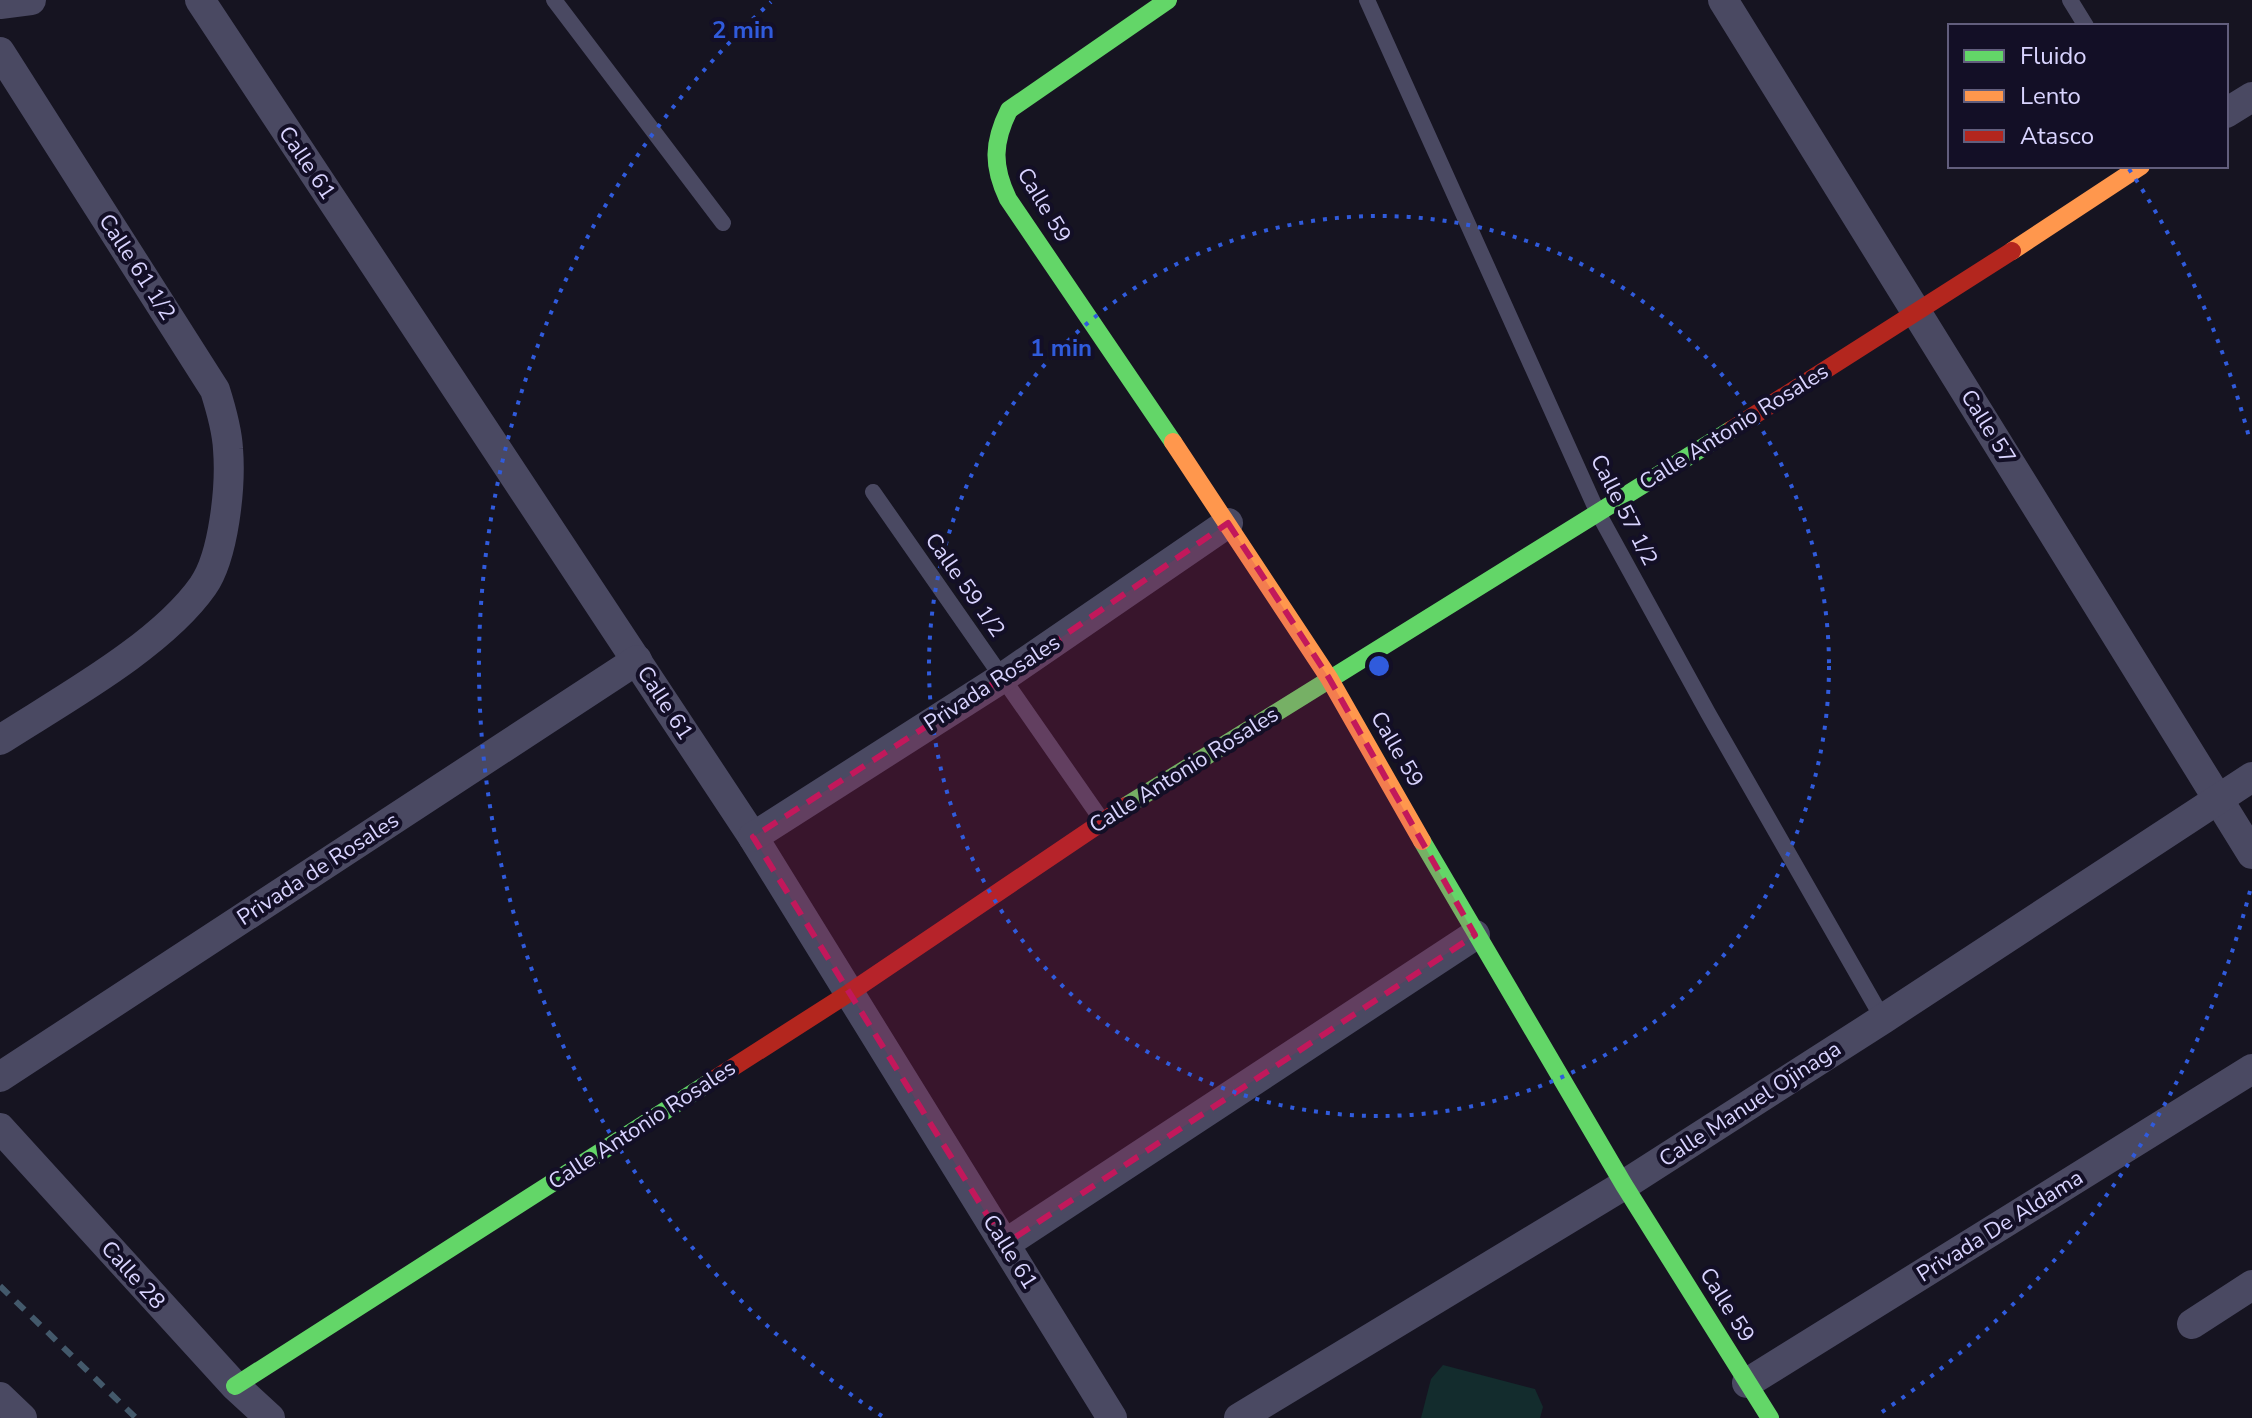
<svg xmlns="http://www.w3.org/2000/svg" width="2252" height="1418" viewBox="0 0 2252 1418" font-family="'Nunito Sans',sans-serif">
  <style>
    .green { fill: #132c2d }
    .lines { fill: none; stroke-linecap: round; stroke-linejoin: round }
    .lane { stroke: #4a4962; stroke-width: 16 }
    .street { stroke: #4a4962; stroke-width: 30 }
    .fast { stroke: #63d668; stroke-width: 18 }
    .slow { stroke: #ff974d; stroke-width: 18 }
    .jam { stroke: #b3261e; stroke-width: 18 }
    .rail { stroke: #43596b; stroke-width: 6; stroke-dasharray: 12 10; stroke-linecap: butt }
    .marked { fill: #c2185b; fill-opacity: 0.2; stroke: #c2185b; stroke-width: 6; stroke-dasharray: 16 10; stroke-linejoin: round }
    .ring { fill: none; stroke: #305bdc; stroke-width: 4; stroke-dasharray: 4 8 }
    .labels { text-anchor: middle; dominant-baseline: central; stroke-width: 8; stroke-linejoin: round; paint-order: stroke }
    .street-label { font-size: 22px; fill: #d9d4ff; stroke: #130f26 }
    .centre { fill: #305bdc; stroke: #130f26; stroke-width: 4 }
    .ring-label { font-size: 24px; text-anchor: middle; font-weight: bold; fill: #305bdc; stroke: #130f26; stroke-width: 8; stroke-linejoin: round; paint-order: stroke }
  </style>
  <rect width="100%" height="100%" fill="#161421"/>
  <!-- green -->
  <polygon class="green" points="1443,1365 1535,1389 1543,1407 1540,1418 1421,1418 1431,1379"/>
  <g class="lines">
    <!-- lane -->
    <g class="lane">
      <polyline points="554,0 723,223"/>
      <polyline points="1367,0 1597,511 1708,713 1883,1019"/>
      <polyline points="2070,0 2086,26"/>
      <polyline points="873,492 1101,819"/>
    </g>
    <!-- street -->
    <g class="street">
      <polyline points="200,0 753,837 1112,1418"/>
      <polyline points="1723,0 2252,854"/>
      <polyline points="0,4 31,0"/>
      <path d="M0,52l215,338c6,19 12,39 13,59 3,37 -4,107 -25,137 -42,60 -141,114 -203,154"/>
      <polyline points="2226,113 2252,97"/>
      <polyline points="753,837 1002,678 1228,523"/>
      <polyline points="0,1077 637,660"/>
      <polyline points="0,1128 235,1386 270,1418"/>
      <polyline points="1005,1244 1475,935"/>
      <polyline points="2192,1324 2252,1285"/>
      <polyline points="1747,1383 2252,1069"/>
      <polyline points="0,1397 22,1418"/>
      <polyline points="1239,1418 1624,1185 1883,1019 2252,777"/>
    </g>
    <!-- fast -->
    <g class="fast">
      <path d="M1168,0l-159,110c-16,32 -17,56 -1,89l165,243"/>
      <polyline points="1126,806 1731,430"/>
      <polyline points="1422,841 1624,1185 1770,1418"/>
      <polyline points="235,1386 710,1082"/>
    </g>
    <!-- slow -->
    <g class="slow">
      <polyline points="2012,251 2141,166"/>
      <polyline points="1173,442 1329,678 1422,841"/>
    </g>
    <!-- jam -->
    <g class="jam">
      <polyline points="1731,430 2012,251"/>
      <polyline points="710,1082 849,993 1126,806"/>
    </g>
    <!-- rail -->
    <polyline class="rail" points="0,1286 136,1418"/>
  </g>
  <!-- marked area -->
  <path class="marked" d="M1228,523l101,155 146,257 -470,309 -252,-407 249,-159z"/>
  <!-- distance rings -->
  <g class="ring">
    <circle cx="1379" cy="666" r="450"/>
    <path d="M2250 891A900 900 0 0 1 1876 1416M882 1416A900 900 0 0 1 771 2M2129 169A900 900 0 0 1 2250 441"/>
  </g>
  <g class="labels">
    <!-- street labels -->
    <g class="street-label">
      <text transform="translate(307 163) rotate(56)">Calle 61</text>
      <text transform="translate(1044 205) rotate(59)">Calle 59</text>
      <text transform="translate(137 267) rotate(57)">Calle 61 1/2</text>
      <text transform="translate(1734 427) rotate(-32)">Calle Antonio Rosales</text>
      <text transform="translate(1988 427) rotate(58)">Calle 57</text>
      <text transform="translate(1624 510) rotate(63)">Calle 57 1/2</text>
      <text transform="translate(965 585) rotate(55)">Calle 59 1/2</text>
      <text transform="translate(992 683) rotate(-33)">Privada Rosales</text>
      <text transform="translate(665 703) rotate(57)">Calle 61</text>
      <text transform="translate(1397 749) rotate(60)">Calle 59</text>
      <text transform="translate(1184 770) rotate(-32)">Calle Antonio Rosales</text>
      <text transform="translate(318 869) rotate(-33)">Privada de Rosales</text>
      <text transform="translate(1750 1104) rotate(-33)">Calle Manuel Ojinaga</text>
      <text transform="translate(642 1125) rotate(-33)">Calle Antonio Rosales</text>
      <text transform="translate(2000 1226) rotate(-32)">Privada De Aldama</text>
      <text transform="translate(1010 1252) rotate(58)">Calle 61</text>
      <text transform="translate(133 1275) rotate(48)">Calle 28</text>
      <text transform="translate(1727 1305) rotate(58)">Calle 59</text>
    </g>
  </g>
  <circle cx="1379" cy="666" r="12" class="centre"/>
  <g class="ring-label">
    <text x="743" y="38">2 min</text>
    <text x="1061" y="356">1 min</text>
  </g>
  <!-- legend -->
  <rect x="1948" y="24" width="280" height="144" fill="#130f26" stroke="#625e7d" stroke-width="2"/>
  <rect x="1964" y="50" width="40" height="12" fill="#63d668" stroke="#625e7d" stroke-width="2"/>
  <text x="2020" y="64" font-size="24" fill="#d9d4ff">Fluido</text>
  <rect x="1964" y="90" width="40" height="12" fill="#ff974d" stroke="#625e7d" stroke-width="2"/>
  <text x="2020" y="104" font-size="24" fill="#d9d4ff">Lento</text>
  <rect x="1964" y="130" width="40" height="12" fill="#b3261e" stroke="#625e7d" stroke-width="2"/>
  <text x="2020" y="144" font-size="24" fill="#d9d4ff">Atasco</text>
</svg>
